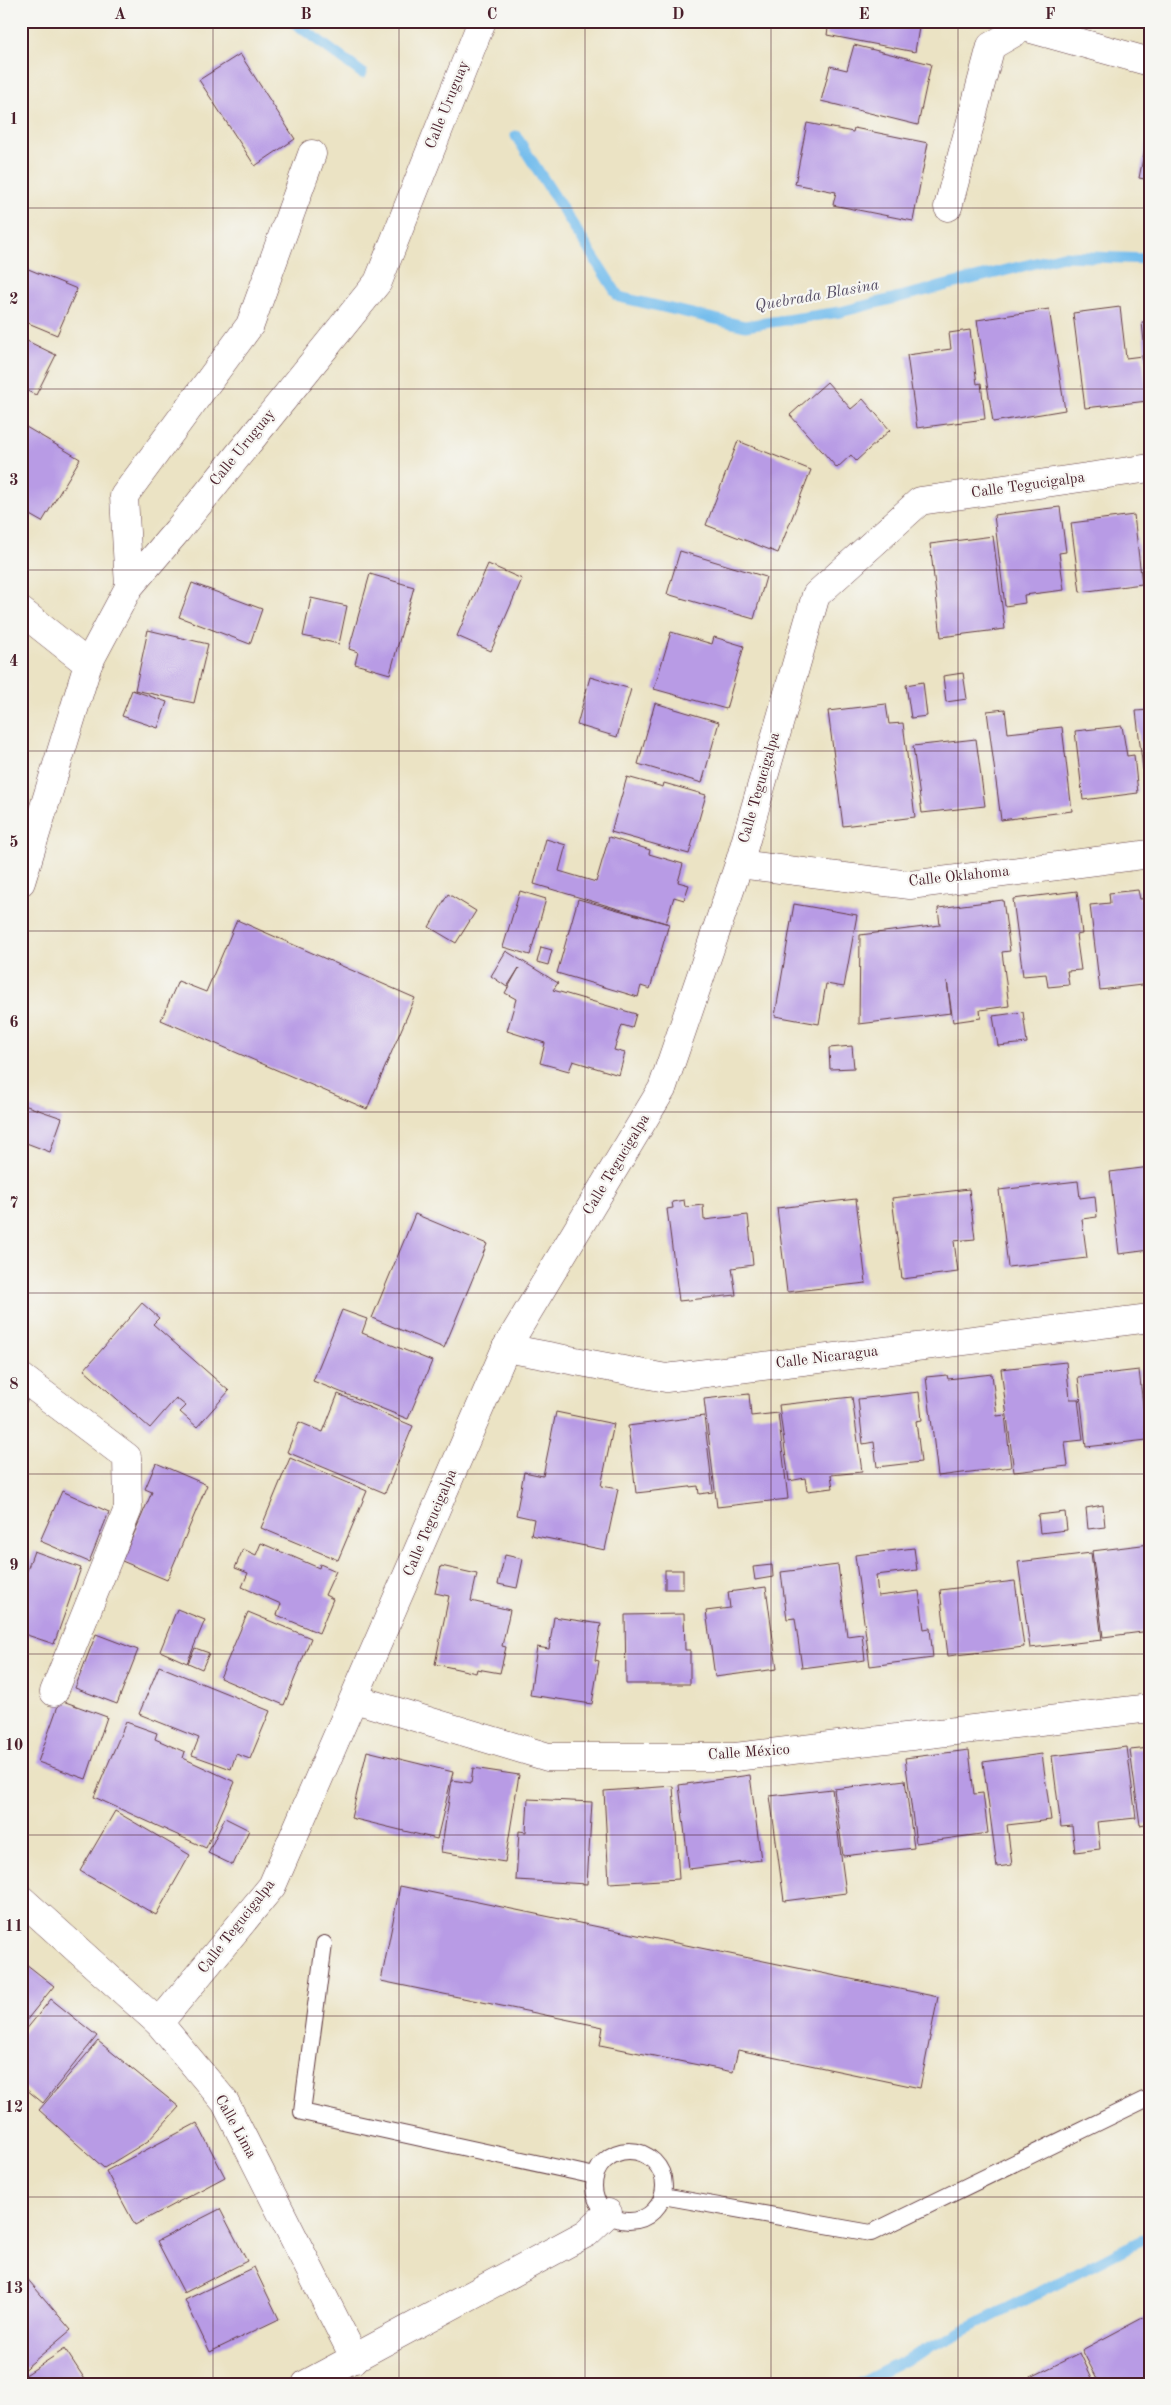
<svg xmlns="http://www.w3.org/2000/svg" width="1171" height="2405" viewBox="0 0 1171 2405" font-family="'Old Standard TT',serif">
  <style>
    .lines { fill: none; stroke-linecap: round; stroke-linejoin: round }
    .stream { stroke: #75bded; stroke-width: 11 }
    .building { fill: #b89be5 }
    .service-casing { stroke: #623c42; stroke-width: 18 }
    .minor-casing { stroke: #623c42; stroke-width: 29 }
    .service { stroke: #fff; stroke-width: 16 }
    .minor { stroke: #fff; stroke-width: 28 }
    .grid { fill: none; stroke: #4a1f2b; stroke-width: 1; stroke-opacity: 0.55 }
    .labels { text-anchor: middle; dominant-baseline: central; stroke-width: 4.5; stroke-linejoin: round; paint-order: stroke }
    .street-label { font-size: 15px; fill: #4a1f2b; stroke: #f6f6f2 }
    .water-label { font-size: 16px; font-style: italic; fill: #574e65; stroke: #f6f6f2 }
    .neatline { fill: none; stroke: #4a1f2b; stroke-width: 2 }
    .grid-label { font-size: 16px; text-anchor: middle; font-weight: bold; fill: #4a1f2b }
  </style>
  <rect width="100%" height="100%" fill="#f6f6f2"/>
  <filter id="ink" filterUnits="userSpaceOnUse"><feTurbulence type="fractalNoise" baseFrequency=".02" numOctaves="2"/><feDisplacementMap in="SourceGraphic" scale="10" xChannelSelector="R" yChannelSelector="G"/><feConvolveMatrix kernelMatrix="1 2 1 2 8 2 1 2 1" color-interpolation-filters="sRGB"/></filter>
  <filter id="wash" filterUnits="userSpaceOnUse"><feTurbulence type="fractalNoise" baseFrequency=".0096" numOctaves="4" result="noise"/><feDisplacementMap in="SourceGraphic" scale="20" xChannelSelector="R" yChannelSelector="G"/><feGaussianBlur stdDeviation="1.12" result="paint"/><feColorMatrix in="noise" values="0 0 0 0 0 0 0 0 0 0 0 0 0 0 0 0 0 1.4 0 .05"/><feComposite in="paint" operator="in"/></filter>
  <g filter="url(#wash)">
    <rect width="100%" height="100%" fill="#ebe3c4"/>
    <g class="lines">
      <!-- stream -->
      <g class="stream">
        <polyline points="292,21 362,73"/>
        <polyline points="516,136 619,297 745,326 840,312 1063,256 1150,259"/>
        <polyline points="859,2384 1150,2236"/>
      </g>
    </g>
    <g id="blocks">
      <!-- building -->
      <g class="building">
        <polygon points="829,21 920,21 915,52 827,35"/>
        <polygon points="854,45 931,64 918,125 821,101 830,66 847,70"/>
        <polygon points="240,54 295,139 255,166 199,80"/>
        <polygon points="807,123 853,132 854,128 928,143 913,221 833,205 836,192 795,184"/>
        <polygon points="1148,134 1150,134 1150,180 1139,178"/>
        <polygon points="21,266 77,289 57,335 21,320"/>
        <polygon points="1120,307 1126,358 1142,356 1148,401 1085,408 1073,313"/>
        <polygon points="1049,309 1065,410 993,422 977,320"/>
        <polygon points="1150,321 1150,382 1148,382 1142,322"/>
        <polygon points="970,330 977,384 981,383 985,419 917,428 907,355 951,349 949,333"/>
        <polygon points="21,338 56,355 36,395 21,388"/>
        <polygon points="827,382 851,409 863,399 890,430 856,461 851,455 837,468 790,415"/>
        <polygon points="21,424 80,459 42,522 21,510"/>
        <polygon points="738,441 811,470 778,553 706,525"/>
        <polygon points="1147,493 1150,493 1150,506 1149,506"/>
        <polygon points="1060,507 1066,552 1059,553 1064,590 1024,595 1025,603 1005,606 994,515"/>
        <polygon points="1134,515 1142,584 1080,592 1071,523"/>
        <polygon points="993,536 1005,629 941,637 930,544"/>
        <polygon points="680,551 766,577 754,619 667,594"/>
        <polygon points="488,564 522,579 491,651 457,636"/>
        <polygon points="370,574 414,587 390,674 355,664 358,652 349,649"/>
        <polygon points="192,583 262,609 250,644 179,617"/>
        <polygon points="311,598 347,606 339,644 303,636"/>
        <polygon points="148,630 208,644 194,703 135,690"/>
        <polygon points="671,632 712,644 714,637 744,646 726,709 654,689"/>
        <polygon points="963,673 967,699 946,702 943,676"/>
        <polygon points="590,677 631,689 617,737 577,725"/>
        <polygon points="923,682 927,716 911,718 906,685"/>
        <polygon points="132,690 167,702 158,728 122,716"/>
        <polygon points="655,703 719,722 702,783 638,764"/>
        <polygon points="886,704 889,724 903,723 915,817 843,826 828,711"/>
        <polygon points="1005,709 1008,733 1062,727 1072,811 1001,820 987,711"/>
        <polygon points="1150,710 1150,794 1146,794 1136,711"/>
        <polygon points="1122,726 1127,756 1134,755 1138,793 1083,800 1075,731"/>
        <polygon points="976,739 985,806 922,813 913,746"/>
        <polygon points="627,777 663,787 664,783 706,795 689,854 611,832"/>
        <polygon points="609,837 650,850 649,854 683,864 678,882 689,885 684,900 674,897 666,923 534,884 546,839 566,845 559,871 596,882"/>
        <polygon points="1138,890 1140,899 1150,898 1150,984 1100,990 1090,905 1110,903 1109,893"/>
        <polygon points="520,891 546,899 530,955 503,947"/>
        <polygon points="1077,891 1082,934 1076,935 1081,970 1067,971 1069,985 1048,987 1046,974 1023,976 1013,899"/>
        <polygon points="448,894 476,911 456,943 429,927"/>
        <polygon points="578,899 669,924 650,989 641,986 638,997 557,973"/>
        <polygon points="1003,900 1010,951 1002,952 1009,1006 980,1010 981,1018 953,1022 947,981 951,1013 859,1024 860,935 940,925 938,908"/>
        <polygon points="794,904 857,915 844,987 826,984 819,1024 775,1016"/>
        <polygon points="237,920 415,998 367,1109 161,1020 178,981 206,992"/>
        <polygon points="541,947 552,950 548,965 537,962"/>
        <polygon points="506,951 558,983 553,990 636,1014 632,1028 622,1025 614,1050 625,1053 619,1075 573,1061 569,1071 540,1063 545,1043 507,1031 516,999 505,993 519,968 507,987 491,976"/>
        <polygon points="1023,1012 1027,1043 998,1046 993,1016"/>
        <polygon points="852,1046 854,1068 830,1069 829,1048"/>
        <polygon points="21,1104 62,1118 50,1152 21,1141"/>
        <polygon points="1150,1167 1150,1250 1119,1254 1110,1172"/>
        <polygon points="1078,1181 1080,1198 1095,1196 1097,1217 1082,1219 1087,1258 1008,1267 999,1190"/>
        <polygon points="969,1189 975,1239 954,1241 958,1272 902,1279 892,1198"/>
        <polygon points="856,1199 866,1283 787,1292 777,1208"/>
        <polygon points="684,1200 685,1207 703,1205 704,1220 748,1215 753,1265 732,1268 736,1295 679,1301 667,1209 673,1208 672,1202"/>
        <polygon points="415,1214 487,1244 444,1348 372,1318"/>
        <polygon points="142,1303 159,1318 153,1324 229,1391 197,1427 180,1412 186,1406 176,1398 150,1428 84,1370"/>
        <polygon points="342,1310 367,1319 362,1333 432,1361 408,1419 313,1381"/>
        <polygon points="1066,1362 1070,1399 1078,1399 1083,1440 1065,1442 1068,1466 1014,1472 1001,1369"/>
        <polygon points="1139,1370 1147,1440 1086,1447 1078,1377"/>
        <polygon points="992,1374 997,1416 1005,1415 1011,1467 938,1476 926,1377 947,1375 948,1379"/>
        <polygon points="919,1392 922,1420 916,1421 921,1462 877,1467 874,1442 863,1444 858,1399"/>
        <polygon points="338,1394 413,1426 385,1493 287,1452 299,1422 323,1432"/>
        <polygon points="749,1394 751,1416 778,1413 788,1499 717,1507 704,1399"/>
        <polygon points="21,1395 28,1399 21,1410"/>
        <polygon points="852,1397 862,1472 831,1475 833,1488 807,1491 805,1478 789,1481 779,1405"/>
        <polygon points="556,1412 614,1424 601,1486 618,1489 605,1550 531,1535 534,1519 516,1515 524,1472 543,1476"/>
        <polygon points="704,1416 713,1492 699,1494 698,1486 636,1493 628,1426"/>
        <polygon points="290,1458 367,1491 338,1560 261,1528"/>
        <polygon points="156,1463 207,1485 167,1580 122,1561 152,1492 145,1489"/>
        <polygon points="62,1491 109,1512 89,1562 40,1541"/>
        <polygon points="1103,1505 1105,1527 1088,1529 1086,1508"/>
        <polygon points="1065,1512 1067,1530 1040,1533 1038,1515"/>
        <polygon points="261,1543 319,1568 320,1564 336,1571 325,1595 333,1599 319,1633 277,1615 281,1604 242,1587 248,1573 235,1568 243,1549 256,1555"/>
        <polygon points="1150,1544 1150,1631 1103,1637 1092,1551"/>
        <polygon points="914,1548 917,1570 876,1575 878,1596 919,1591 924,1629 930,1628 933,1658 870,1666 855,1555"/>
        <polygon points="34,1551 81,1568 54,1644 21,1633 21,1587"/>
        <polygon points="1091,1553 1102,1640 1030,1648 1018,1562"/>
        <polygon points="505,1555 523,1559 517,1588 498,1584"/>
        <polygon points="772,1565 773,1577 755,1580 753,1567"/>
        <polygon points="838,1565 847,1636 862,1634 865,1660 802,1668 795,1618 787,1619 781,1572"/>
        <polygon points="441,1566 477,1574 471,1601 510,1610 502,1646 506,1647 500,1673 477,1669 476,1673 435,1664 449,1596 435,1593"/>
        <rect x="665" y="1570" width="18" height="19"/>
        <polygon points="1015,1581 1024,1647 948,1656 940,1590"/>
        <polygon points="766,1587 777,1669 715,1677 706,1611 730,1608 728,1592"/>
        <polygon points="177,1609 205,1620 187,1663 160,1651"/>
        <polygon points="248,1612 311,1638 284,1705 220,1678"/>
        <polygon points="684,1614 685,1650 690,1650 690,1684 626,1684 625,1615"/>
        <polygon points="554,1617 601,1624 595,1660 599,1661 592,1704 530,1695 537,1647 549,1649"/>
        <polygon points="96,1634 138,1650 117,1704 75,1688"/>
        <polygon points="195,1648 209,1653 202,1669 188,1663"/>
        <polygon points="159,1666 270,1711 250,1759 236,1754 231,1769 192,1755 199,1738 139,1714"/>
        <polygon points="60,1700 107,1717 86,1779 38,1762"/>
        <polygon points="126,1722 157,1733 155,1739 185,1752 183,1758 235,1782 206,1848 94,1797"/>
        <polygon points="1127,1747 1136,1818 1097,1822 1100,1849 1075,1852 1072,1826 1061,1827 1052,1756"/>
        <polygon points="1150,1748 1150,1823 1140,1825 1130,1750"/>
        <polygon points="969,1750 974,1794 983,1793 988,1833 916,1843 905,1758"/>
        <polygon points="367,1751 453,1772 437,1839 351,1818"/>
        <polygon points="1042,1754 1051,1820 1007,1825 1012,1865 997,1867 983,1762"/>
        <polygon points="473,1768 519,1775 505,1862 441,1852 452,1780 471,1783"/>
        <polygon points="750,1775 761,1860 689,1869 679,1785"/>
        <polygon points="905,1780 914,1848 843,1856 834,1789"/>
        <polygon points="673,1786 679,1879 609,1883 604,1791"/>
        <polygon points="832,1789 846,1893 784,1901 770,1796"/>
        <polygon points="528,1799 592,1802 587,1884 516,1880 519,1831 526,1832"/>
        <polygon points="115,1811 190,1855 156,1915 80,1871"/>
        <polygon points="225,1818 249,1830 233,1865 208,1853"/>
        <polygon points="400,1886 938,1997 920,2088 738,2050 733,2072 600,2045 603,2027 381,1981"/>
        <polygon points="21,1960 54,1986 21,2027"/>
        <polygon points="51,1999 97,2036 43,2103 21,2085 21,2036"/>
        <polygon points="98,2041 179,2107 148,2141 104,2168 39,2110"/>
        <polygon points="197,2123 225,2177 135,2225 106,2171"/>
        <polygon points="220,2209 247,2261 184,2293 157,2241"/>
        <polygon points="254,2267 279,2319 210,2352 185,2300"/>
        <polygon points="24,2275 71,2330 21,2372 21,2277"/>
        <polygon points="1150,2314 1150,2384 1100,2384 1082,2350"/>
        <polygon points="65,2349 88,2384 21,2384 21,2378"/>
        <polygon points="1080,2353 1095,2384 1024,2384 1023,2381"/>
      </g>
    </g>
  </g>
  <g filter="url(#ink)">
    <use href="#blocks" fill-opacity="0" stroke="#623c42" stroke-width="1"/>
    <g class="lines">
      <defs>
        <g id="service">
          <polyline points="324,1944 302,2112 595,2176"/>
          <circle cx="629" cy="2186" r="35"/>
          <polyline points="663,2196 871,2233 1144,2100"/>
        </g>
        <g id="minor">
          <polyline points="948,207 991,46 1024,27 1150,62"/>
          <polyline points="129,587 124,496 250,325 312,154"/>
          <polyline points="21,611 88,664"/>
          <polyline points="739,864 910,885 1150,854"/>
          <polyline points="21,882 88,664 129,587 177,531 378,282 482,21"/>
          <polyline points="506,1348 666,1378 1150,1318"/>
          <polyline points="21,1377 127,1457 128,1509 54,1692"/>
          <polyline points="355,1699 548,1757 735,1757 1150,1708"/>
          <polyline points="21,1899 159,2023 225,2102 355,2359"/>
          <polyline points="159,2023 272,1886 506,1348 662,1089 739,864 816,595 920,501 1150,468"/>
          <polyline points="306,2384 587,2233 608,2213"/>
        </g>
      </defs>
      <!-- service casing -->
      <use href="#service" class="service-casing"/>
      <!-- minor casing -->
      <use href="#minor" class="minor-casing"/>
      <!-- service -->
      <use href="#service" class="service"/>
      <!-- minor -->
      <use href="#minor" class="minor"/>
    </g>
  </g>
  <!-- grid -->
  <path class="grid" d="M213,21v2363M399,21v2363M585,21v2363M771,21v2363M958,21v2363M21,208h1129M21,389h1129M21,570h1129M21,751h1129M21,931h1129M21,1112h1129M21,1293h1129M21,1474h1129M21,1654h1129M21,1835h1129M21,2016h1129M21,2197h1129"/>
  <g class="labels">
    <!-- street labels -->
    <g class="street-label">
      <text transform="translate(448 105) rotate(-68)">Calle Uruguay</text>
      <text transform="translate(243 448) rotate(-51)">Calle Uruguay</text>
      <text transform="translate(1028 486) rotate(-8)">Calle Tegucigalpa</text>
      <text transform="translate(760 788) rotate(-74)">Calle Tegucigalpa</text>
      <text transform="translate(959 877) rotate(-6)">Calle Oklahoma</text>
      <text transform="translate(617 1165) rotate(-59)">Calle Tegucigalpa</text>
      <text transform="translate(827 1358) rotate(-7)">Calle Nicaragua</text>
      <text transform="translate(431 1523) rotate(-67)">Calle Tegucigalpa</text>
      <text transform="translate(749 1753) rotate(-4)">Calle México</text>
      <text transform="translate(237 1927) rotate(-52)">Calle Tegucigalpa</text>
      <text transform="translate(235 2127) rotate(61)">Calle Lima</text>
    </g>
    <!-- water labels -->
    <g class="water-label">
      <text transform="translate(817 296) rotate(-10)">Quebrada Blasina</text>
    </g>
  </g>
  <!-- margin -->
  <rect width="1171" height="2405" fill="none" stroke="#f6f6f2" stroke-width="55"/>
  <rect x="28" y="28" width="1116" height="2350" class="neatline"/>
  <g class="grid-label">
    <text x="120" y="19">A</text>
    <text x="306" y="19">B</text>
    <text x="492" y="19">C</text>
    <text x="678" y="19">D</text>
    <text x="864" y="19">E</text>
    <text x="1050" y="19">F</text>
    <text x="14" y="124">1</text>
    <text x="14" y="304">2</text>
    <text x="14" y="485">3</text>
    <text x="14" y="666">4</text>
    <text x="14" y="847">5</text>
    <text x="14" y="1027">6</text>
    <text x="14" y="1208">7</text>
    <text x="14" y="1389">8</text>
    <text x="14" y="1570">9</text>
    <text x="14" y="1750">10</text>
    <text x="14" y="1931">11</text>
    <text x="14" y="2112">12</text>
    <text x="14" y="2293">13</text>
  </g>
</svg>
